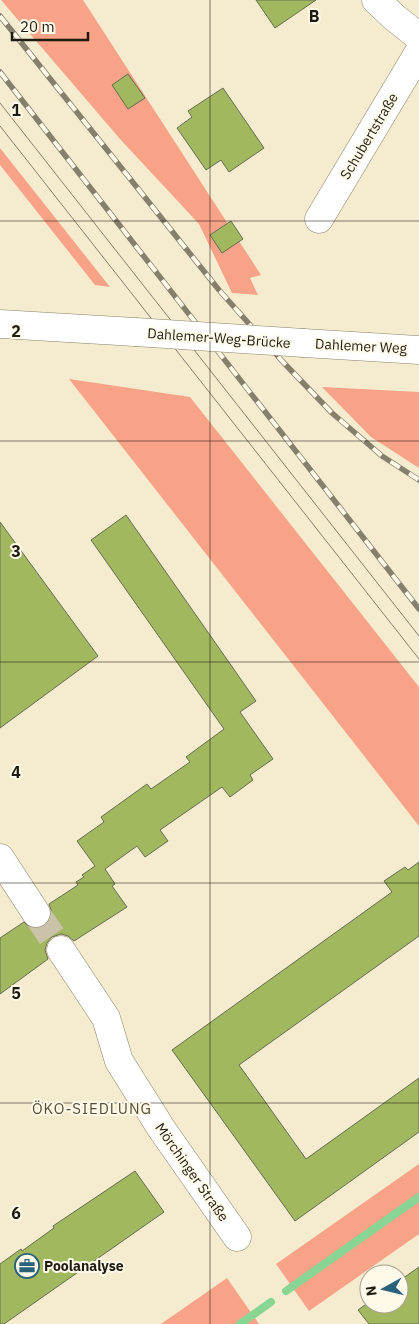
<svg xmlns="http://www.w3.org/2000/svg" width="419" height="1324" viewBox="0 0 419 1324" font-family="'IBM Plex Sans',sans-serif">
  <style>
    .green { fill: #f8a288 }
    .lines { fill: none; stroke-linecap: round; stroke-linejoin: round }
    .stream { stroke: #89d594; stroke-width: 8 }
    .building { fill: #a2b85f; stroke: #656c53 }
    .minor-tunnel { stroke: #cac2a9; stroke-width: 28; stroke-dasharray: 28 14; stroke-linecap: butt }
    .minor-casing { stroke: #898167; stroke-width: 29 }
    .major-casing { stroke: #898167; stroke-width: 29 }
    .minor { stroke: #fff; stroke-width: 28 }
    .major { stroke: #fff; stroke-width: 28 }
    .tram { stroke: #857f6c; stroke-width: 1 }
    .rail-casing { stroke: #857f6c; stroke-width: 5.5 }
    .rail { stroke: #fef9e8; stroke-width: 4; stroke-dasharray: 11; stroke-linecap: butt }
    .major-bridge-casing { stroke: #898167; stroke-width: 29; stroke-linecap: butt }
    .major-bridge { stroke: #fff; stroke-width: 28 }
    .grid { fill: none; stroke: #1e1b11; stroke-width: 1; stroke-opacity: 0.55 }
    .labels { text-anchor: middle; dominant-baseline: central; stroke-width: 4; stroke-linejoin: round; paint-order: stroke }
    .street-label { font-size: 14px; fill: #1e1b11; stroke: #fef9e8 }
    .poi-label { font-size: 14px; font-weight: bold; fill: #1e1b11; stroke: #fef9e8; text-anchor: start }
    .neighbourhood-label { font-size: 15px; letter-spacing: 1px; fill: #564e36; stroke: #fef9e8 }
    .grid-label { font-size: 16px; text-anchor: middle; font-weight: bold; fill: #1e1b11; stroke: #fef9e8; stroke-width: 4; stroke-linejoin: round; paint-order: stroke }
  </style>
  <rect width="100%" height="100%" fill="#f5eccf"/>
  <!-- green -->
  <g class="green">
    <polygon points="1,0 83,0 261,275 250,278 258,295 232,293 199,224 120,139"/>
    <polygon points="0,148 110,287 95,285 0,165"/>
    <polygon points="69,379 190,397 419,687 419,826"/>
    <polygon points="322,387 419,392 419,468 371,437"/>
    <polygon points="419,1164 419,1234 309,1311 276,1264"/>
    <polygon points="227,1278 259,1324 161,1324"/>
  </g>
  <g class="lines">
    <!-- stream -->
    <g class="stream">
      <polyline points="286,1291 419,1197"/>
      <polyline points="240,1324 271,1302"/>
    </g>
  </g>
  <!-- building -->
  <g class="building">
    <polygon points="256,0 316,0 275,28"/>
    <polygon points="128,74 145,98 128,109 112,85"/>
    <polygon points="223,88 264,148 229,172 221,160 206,170 177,128 192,117 188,111"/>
    <polygon points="231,221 243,239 222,253 210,235"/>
    <polygon points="126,515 256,701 240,712 273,759 250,775 253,780 230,797 222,787 160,830 168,841 145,857 137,846 105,869 115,884 112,886 127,907 74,941 68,936 61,934 52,937 47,943 45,950 48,959 0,994 0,938 24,922 29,927 36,929 45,926 50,920 52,913 49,904 78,885 76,882 84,877 82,875 95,866 77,841 104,822 101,817 147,784 151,789 190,762 186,757 224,729 91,540"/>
    <polygon points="0,522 98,656 0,728"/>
    <polygon points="419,862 419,936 239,1065 306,1159 419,1078 419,1132 295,1221 172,1050 392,892 384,881 405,867 408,870"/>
    <polygon points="135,1171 164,1212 4,1324 0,1324 0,1264 21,1249 22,1251 54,1228 53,1226"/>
    <polygon points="419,1267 419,1324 369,1324 358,1310 369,1302 369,1304 399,1304 399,1281"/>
  </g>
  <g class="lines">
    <!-- minor-tunnel -->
    <polyline class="minor-tunnel" points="36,913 61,950"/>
    <defs>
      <g id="minor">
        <polyline points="376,0 394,17 419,37"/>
        <polyline points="319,219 419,52"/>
        <polyline points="0,858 36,913"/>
        <polyline points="61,950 106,1018 119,1061 161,1128 237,1237"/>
      </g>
      <g id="major">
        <polyline points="0,324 135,332"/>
        <polyline points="304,343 419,350"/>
      </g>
    </defs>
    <!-- minor casing -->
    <use href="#minor" class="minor-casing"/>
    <!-- major casing -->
    <use href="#major" class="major-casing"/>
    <!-- minor -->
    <use href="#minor" class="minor"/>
    <!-- major -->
    <use href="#major" class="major"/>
    <!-- tram -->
    <g class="tram">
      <polyline points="0,103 419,636"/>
      <polyline points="0,126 419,659"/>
    </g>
    <defs>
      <g id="rail">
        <polyline points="0,16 219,290 283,362 332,413 382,456 419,480"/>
        <polyline points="0,72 419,609"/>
      </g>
    </defs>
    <!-- rail casing -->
    <use href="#rail" class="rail-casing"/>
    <!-- rail -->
    <use href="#rail" class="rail"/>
    <defs>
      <polyline id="major-bridge" points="135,332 304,343"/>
    </defs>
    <!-- major-bridge casing -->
    <use href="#major-bridge" class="major-bridge-casing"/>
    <!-- major-bridge -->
    <use href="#major-bridge" class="major-bridge"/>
  </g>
  <!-- grid -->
  <path class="grid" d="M210,0v1324M0,221h419M0,441h419M0,662h419M0,883h419M0,1103h419"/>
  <!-- icons -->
  <defs>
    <symbol id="office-ring" viewBox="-11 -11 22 22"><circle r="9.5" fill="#fef9e8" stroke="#29617b" stroke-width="1.5"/><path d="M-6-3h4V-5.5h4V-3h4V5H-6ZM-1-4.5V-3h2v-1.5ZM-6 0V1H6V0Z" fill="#29617b"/></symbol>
  </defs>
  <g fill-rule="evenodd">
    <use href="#office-ring" x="13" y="1252" width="28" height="28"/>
  </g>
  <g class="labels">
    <!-- street labels -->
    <g class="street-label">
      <text transform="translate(369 136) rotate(-59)">Schubertstraße</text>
      <text transform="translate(219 338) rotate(4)">Dahlemer-Weg-Brücke</text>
      <text transform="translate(361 346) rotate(3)">Dahlemer Weg</text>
      <text transform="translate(192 1172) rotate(55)">Mörchinger Straße</text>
    </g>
    <!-- poi labels -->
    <g class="poi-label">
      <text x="44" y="1266">Poolanalyse</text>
    </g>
    <!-- neighbourhood labels -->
    <g class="neighbourhood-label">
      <text x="92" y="1108">ÖKO-SIEDLUNG</text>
    </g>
  </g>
  <g class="grid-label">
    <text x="314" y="22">B</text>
    <text x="16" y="116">1</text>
    <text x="16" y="337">2</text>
    <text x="16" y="557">3</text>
    <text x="16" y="778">4</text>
    <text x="16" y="999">5</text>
    <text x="16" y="1219">6</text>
  </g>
  <!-- north arrow -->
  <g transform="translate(384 1289) rotate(262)"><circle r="24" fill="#fef9e8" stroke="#a4a092"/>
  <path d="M0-4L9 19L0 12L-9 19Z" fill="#29617b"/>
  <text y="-8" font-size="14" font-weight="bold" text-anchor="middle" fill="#1e1b11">N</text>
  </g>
  <!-- scale -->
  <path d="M12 32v8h76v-8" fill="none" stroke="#1e1b11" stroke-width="2.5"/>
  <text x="20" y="32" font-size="15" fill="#1e1b11" stroke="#fef9e8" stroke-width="4" paint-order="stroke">20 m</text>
</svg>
